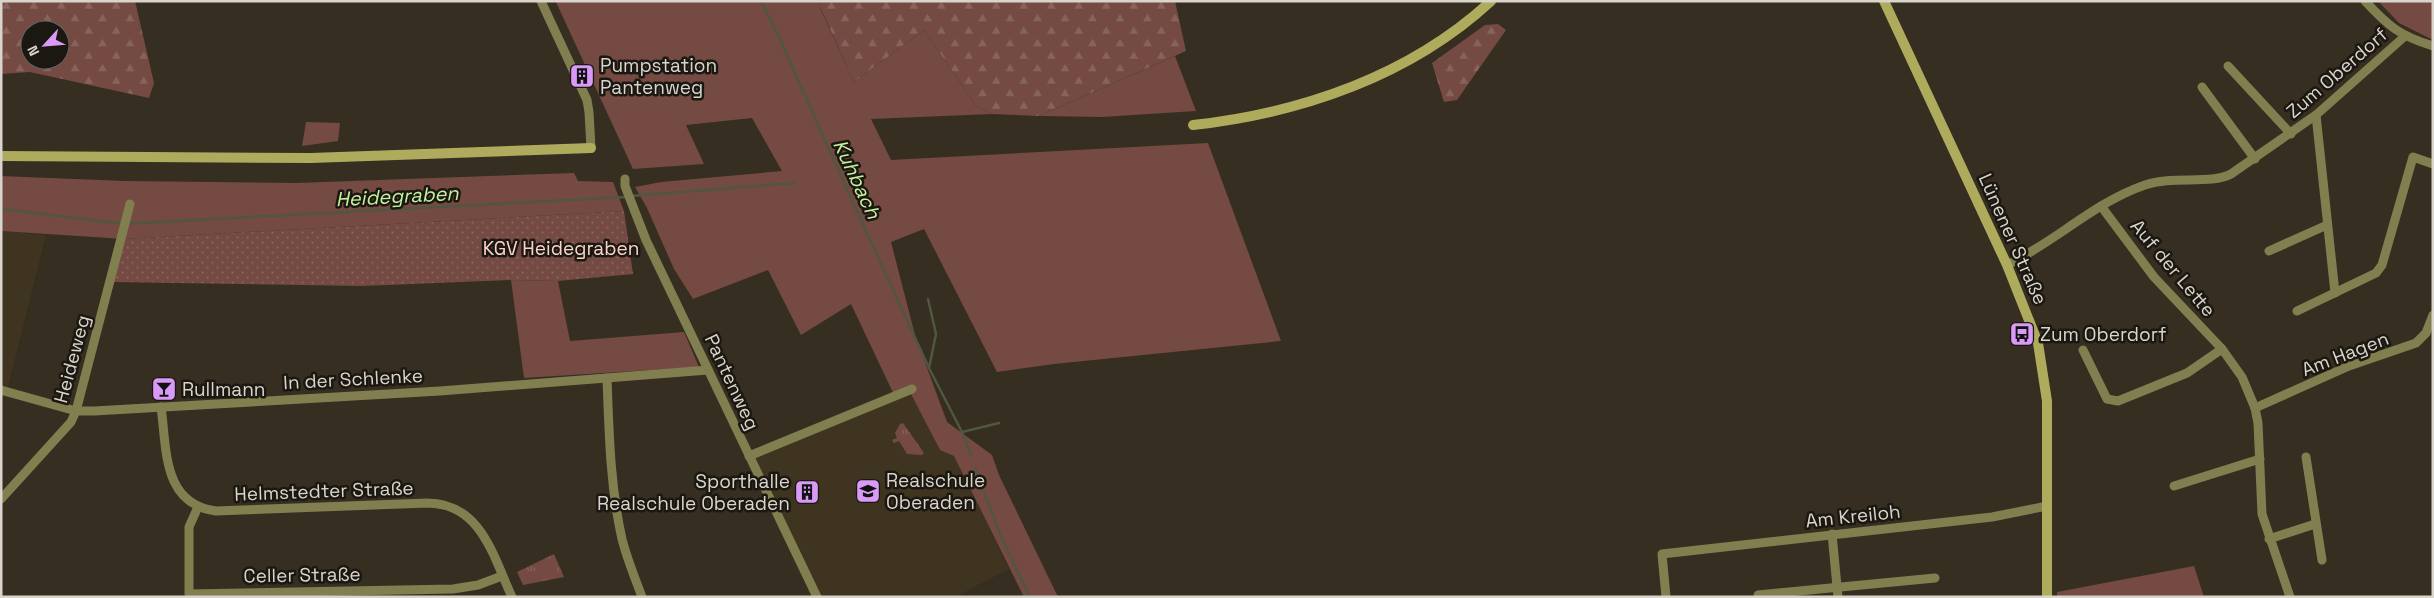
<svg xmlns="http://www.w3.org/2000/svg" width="2434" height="598" viewBox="0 0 2434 598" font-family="'Space Grotesk',sans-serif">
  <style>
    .built { fill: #3f3420 }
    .grass { fill: #744a43 }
    .forest { fill: url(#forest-firs); fill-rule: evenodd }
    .park { fill: url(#park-tufts) }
    .garden { fill: url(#garden-dots) }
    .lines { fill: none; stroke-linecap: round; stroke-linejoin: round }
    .stream { stroke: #4f5740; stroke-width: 2.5 }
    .minor { stroke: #817f4f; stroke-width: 9 }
    .secondary { stroke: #afab5c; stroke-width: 10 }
    .labels { text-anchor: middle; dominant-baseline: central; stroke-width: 5; stroke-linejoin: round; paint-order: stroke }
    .poi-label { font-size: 19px; fill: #dad5cc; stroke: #1b1711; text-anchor: start }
    .street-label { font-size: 19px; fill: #dad5cc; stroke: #1b1711 }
    .park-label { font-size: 19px; fill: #fcd3cb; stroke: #1b1711 }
    .water-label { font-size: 20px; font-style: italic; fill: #c4f29e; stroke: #1b1711 }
  </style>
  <defs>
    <pattern id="forest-firs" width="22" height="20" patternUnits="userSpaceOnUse" patternTransform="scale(1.25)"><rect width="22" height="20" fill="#744a43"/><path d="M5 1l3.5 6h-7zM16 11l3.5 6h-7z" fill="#87635d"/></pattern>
    <pattern id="park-tufts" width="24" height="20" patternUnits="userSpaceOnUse" patternTransform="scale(1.25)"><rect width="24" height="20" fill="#744a43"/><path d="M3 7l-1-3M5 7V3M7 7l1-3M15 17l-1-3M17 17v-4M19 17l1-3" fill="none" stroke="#87635d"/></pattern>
    <pattern id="garden-dots" width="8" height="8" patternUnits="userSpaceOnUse" patternTransform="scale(1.25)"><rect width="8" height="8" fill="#744a43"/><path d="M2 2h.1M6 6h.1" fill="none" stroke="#87635d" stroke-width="1.8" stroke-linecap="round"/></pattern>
  </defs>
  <rect width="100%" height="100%" fill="#362e21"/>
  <!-- built -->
  <g class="built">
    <polygon points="1,231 46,235 7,391 1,389"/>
    <polygon points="911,393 940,450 954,455 1009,569 955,597 816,597 749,458"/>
  </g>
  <!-- grass -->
  <g class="grass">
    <polygon points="821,1 820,8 854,82 924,30 976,106 992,114 871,119 891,160 1208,143 1281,341 1054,364 997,372 924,229 891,242 915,335 947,422 992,455 999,475 1058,597 1024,597 954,456 940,450 911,394 896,399 851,304 801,335 768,270 693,299 674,269 647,208 635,187 661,182 782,171 752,118 686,125 704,164 633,169 556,2"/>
    <polygon points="2378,1 2433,1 2433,40 2399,23"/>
    <polygon points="1175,56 1196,111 1102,117 1039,116"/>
    <polygon points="306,122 340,123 338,141 302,146"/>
    <polygon points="574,173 578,181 613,182 624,211 124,239 1,231 1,176 124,181 296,183"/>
    <polygon points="511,280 558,281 570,341 684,332 699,367 524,378"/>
    <polygon points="2194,566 2204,597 2057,597 2057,592"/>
  </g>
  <!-- forest -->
  <g class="forest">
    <path d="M1,1h134l19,82 -5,15 -119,-26 -29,2zM30,30h30v30h-30z"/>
    <polygon points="821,1 1175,1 1186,51 1039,116 992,114 976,106 924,30 854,82 820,7"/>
    <polygon points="1498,24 1506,30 1457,100 1444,102 1432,63 1485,25"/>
  </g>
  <!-- park -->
  <g class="park">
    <polygon points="903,423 924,453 922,455 907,454 899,441 894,443 892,440 897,438 895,433 900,424"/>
    <polygon points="554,554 564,577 523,585 517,572"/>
  </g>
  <!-- garden -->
  <polygon class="garden" points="624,211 633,274 558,281 511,280 362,286 113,282 124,239"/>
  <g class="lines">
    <!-- stream -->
    <g class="stream">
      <polyline points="761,1 777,33 850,196 929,368 962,432 971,455"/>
      <polyline points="631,196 795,183"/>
      <polyline points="1,209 116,223 139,223 626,197"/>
      <polyline points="928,299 936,334 929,368"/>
      <polyline points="962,432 999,423"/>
      <polyline points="975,468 1002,539 1030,597"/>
    </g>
    <!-- minor -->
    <g class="minor">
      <polyline points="541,1 587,100 589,112 591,148"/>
      <path d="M2365,1c23,25 35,35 68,45"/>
      <polyline points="2228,66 2291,134"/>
      <polyline points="2202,87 2255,159"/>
      <polyline points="2316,115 2335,293"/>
      <polyline points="625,179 625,186 646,240 817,597"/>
      <polyline points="2101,206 2154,277 2222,349 2242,377 2255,408 2258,423 2262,514 2290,597"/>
      <polyline points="2269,251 2327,225"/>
      <path d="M2007,265c48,-23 88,-63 138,-80 28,-10 65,0 86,-11l85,-59 88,-78"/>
      <polyline points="2297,311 2376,273 2382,265 2413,157 2433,164"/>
      <polyline points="2083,350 2107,399 2118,401 2187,373 2222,349"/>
      <path d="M607,378c2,53 3,108 15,161 5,20 13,39 20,58"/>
      <polyline points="1,390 76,411 94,411 440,391 708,370"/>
      <path d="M161,407c6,42 1,97 55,104l211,-8c54,0 66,53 85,94"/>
      <polyline points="2255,408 2349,366 2416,343 2426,333 2433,315"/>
      <polyline points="749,456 912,389"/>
      <polyline points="2306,457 2322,560"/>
      <polyline points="2174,486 2260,459"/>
      <polyline points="1,499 71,422 76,411 130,204"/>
      <polyline points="198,507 189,527 189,594 453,589 478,585 502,576"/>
      <polyline points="1832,534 1838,597"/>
      <polyline points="2269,539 2315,524"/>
      <polyline points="1758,595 1935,578"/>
      <polyline points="1666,597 1662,554 1992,517 2047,506"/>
    </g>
    <!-- secondary -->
    <g class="secondary">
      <polyline points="1884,1 2007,265 2038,343 2047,401 2047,597"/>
      <path d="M1193,125c108,-12 217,-49 298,-124"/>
      <polyline points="1,156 311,158 591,148"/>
    </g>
  </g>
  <!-- icons -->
  <defs>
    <symbol id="building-square" viewBox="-11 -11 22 22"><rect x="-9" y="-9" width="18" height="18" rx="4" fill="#d99af7" stroke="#1b1711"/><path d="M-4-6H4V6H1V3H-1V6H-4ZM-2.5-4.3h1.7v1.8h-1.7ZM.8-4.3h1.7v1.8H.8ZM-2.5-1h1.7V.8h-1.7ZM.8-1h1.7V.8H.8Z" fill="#111"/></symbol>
    <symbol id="bus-square" viewBox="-11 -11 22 22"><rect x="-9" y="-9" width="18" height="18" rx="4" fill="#d99af7" stroke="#1b1711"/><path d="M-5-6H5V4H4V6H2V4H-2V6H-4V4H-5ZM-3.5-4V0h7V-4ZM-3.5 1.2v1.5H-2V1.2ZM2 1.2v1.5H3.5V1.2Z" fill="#111"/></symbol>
    <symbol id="bar-square" viewBox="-11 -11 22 22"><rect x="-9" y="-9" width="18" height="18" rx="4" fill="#d99af7" stroke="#1b1711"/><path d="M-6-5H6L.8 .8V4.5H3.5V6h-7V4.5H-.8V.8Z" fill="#111"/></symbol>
    <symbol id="school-square" viewBox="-11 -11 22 22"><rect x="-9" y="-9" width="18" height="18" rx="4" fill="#d99af7" stroke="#1b1711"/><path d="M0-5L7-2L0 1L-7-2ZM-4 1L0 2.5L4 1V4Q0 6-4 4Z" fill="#111"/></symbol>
  </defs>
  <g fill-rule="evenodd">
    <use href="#building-square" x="568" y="62" width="28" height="28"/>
    <use href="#bus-square" x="2008" y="320" width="28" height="28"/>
    <use href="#bar-square" x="150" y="375" width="28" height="28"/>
    <use href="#school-square" x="854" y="477" width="28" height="28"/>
    <use href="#building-square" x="793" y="478" width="28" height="28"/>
  </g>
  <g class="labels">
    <!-- poi labels -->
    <g class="poi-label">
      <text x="600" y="65">Pumpstation<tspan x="600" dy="22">Pantenweg</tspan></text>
      <text x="2040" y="334">Zum Oberdorf</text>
      <text x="182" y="389">Rullmann</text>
      <text x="886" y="480">Realschule<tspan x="886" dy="22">Oberaden</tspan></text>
      <text x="790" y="481" text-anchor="end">Sporthalle<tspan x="790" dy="22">Realschule Oberaden</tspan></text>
    </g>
    <!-- street labels -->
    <g class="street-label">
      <text transform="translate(2337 73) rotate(-41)">Zum Oberdorf</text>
      <text transform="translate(2013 239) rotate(66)">Lünener Straße</text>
      <text transform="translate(2173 268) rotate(50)">Auf der Lette</text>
      <text transform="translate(2345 354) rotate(-21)">Am Hagen</text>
      <text transform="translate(72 359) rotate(-75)">Heideweg</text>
      <text transform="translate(353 379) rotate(-3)">In der Schlenke</text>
      <text transform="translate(732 382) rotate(65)">Pantenweg</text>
      <text transform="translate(324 491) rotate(-2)">Helmstedter Straße</text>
      <text transform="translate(1853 516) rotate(-6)">Am Kreiloh</text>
      <text transform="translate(302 575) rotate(-1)">Celler Straße</text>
    </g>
    <!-- park labels -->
    <g class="park-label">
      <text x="561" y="248">KGV Heidegraben</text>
    </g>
    <!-- water labels -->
    <g class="water-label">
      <text transform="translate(857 179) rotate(65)">Kuhbach</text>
      <text transform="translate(397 196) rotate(-3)">Heidegraben</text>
    </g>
  </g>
  <!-- border -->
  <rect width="2434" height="598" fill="none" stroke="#dad5cc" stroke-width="5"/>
  <!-- north arrow -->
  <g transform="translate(45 45) rotate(244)"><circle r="24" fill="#1b1711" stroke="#67635c"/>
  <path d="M0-4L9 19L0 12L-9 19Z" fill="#d99af7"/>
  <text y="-8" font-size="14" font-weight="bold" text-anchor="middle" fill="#dad5cc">N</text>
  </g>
</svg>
